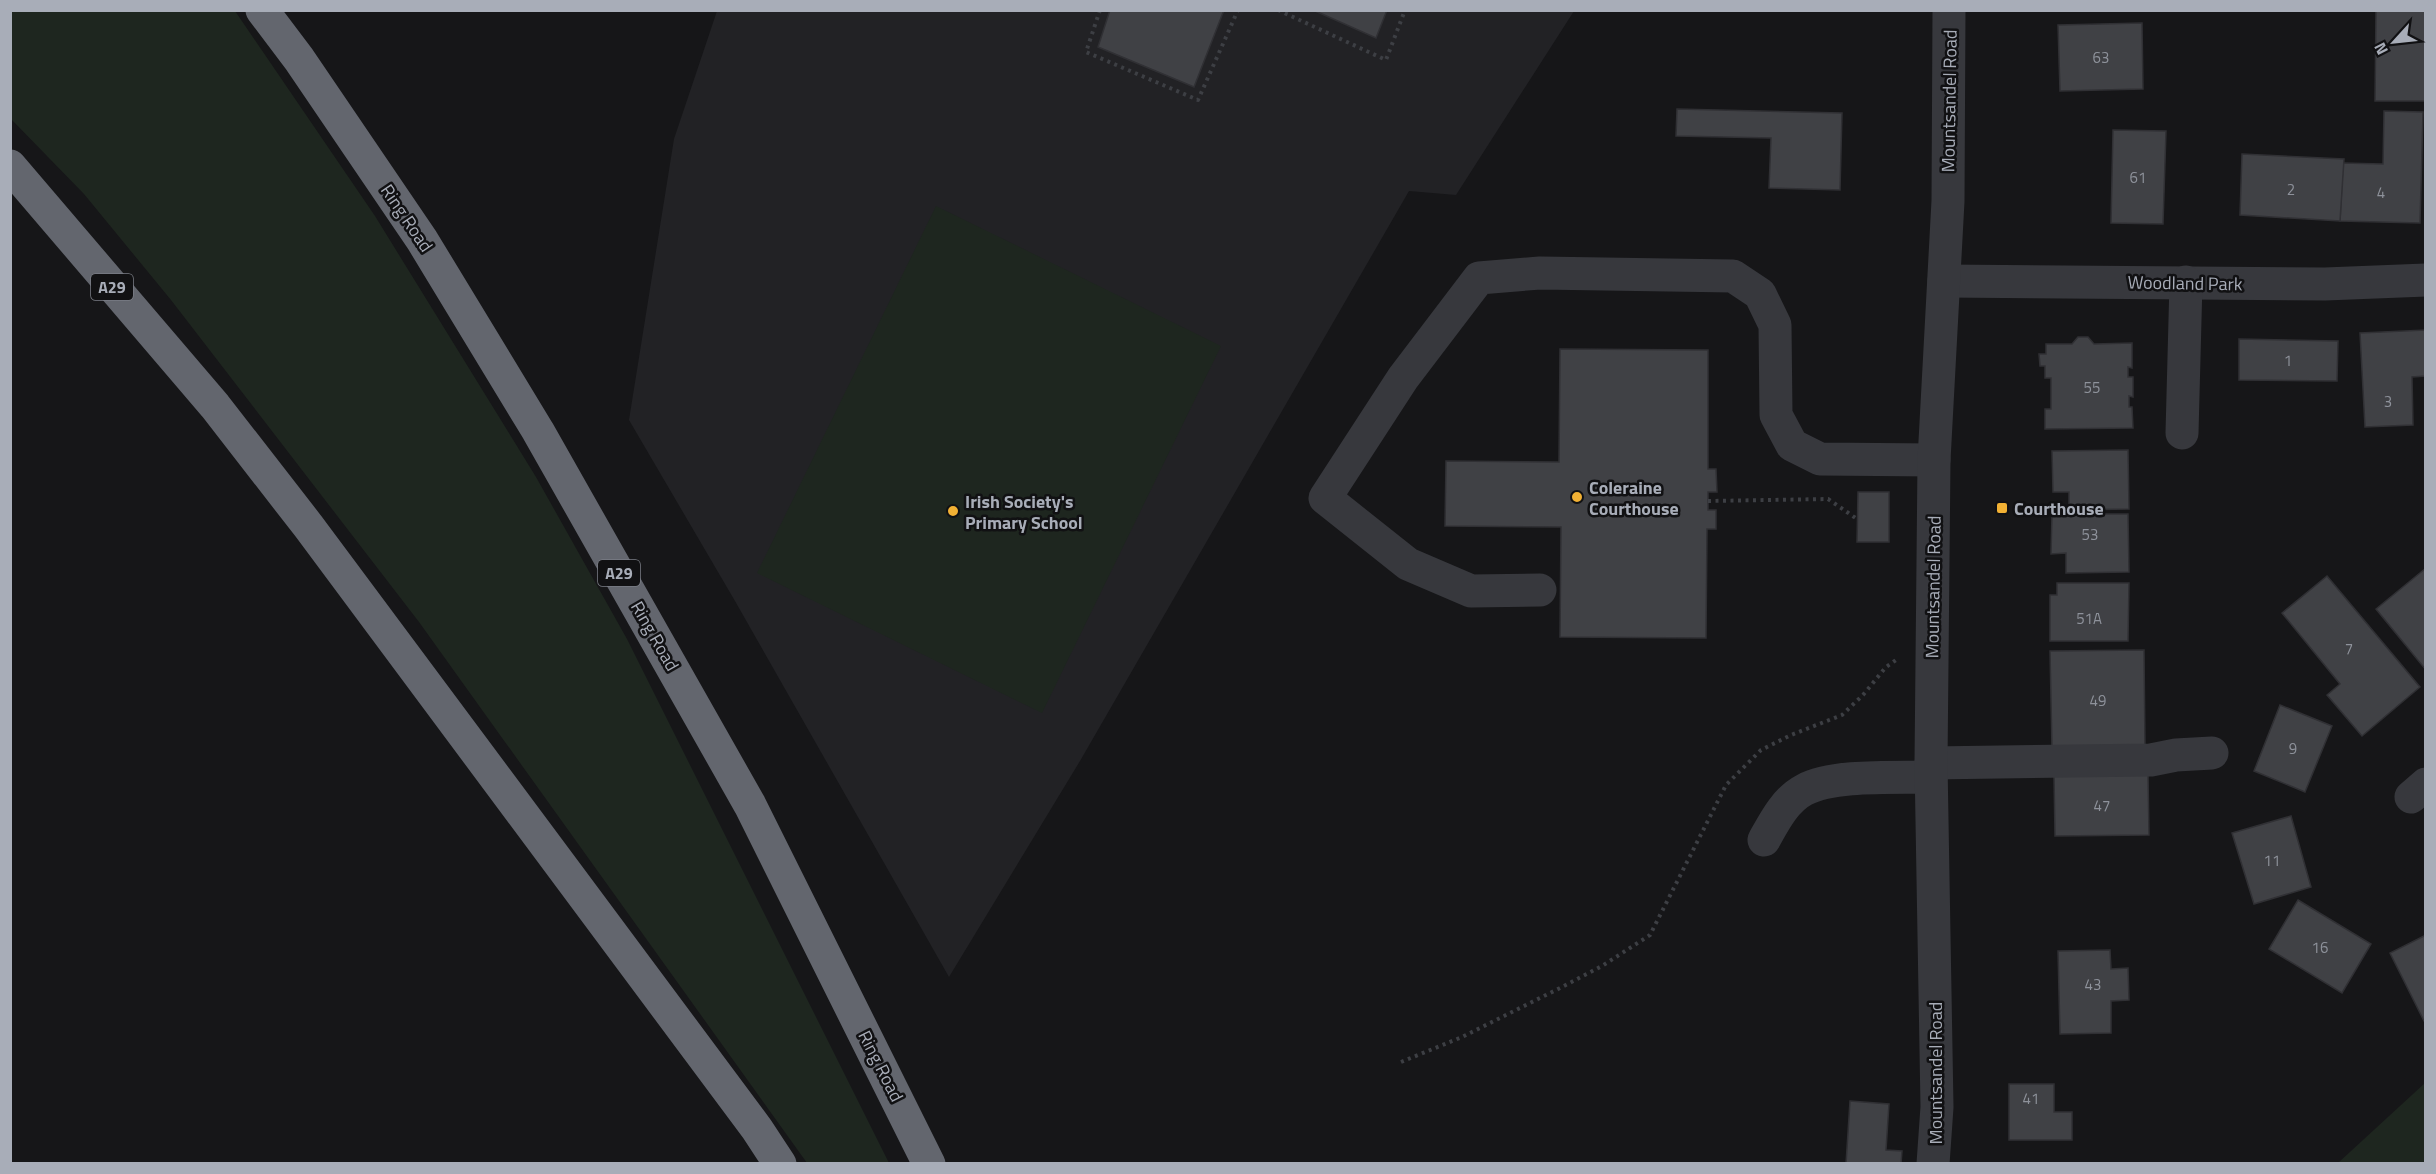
<svg xmlns="http://www.w3.org/2000/svg" width="2436" height="1174" viewBox="0 0 2436 1174" font-family="'Titillium Web',sans-serif">
  <style>
    .built { fill: #222225 }
    .green { fill: #1e261f }
    .building { fill: #404145; stroke: #303034; stroke-width: 1.5 }
    .lines { fill: none; stroke-linecap: round; stroke-linejoin: round }
    .path { stroke: #3d3f44; stroke-width: 4; stroke-dasharray: 3 4.5; stroke-linecap: butt }
    .minor { stroke: #37383d; stroke-width: 33 }
    .highway { stroke: #63666e; stroke-width: 33 }
    .poi-dot { fill: #f2b134; stroke: #111113; stroke-width: 2 }
    .labels { text-anchor: middle; dominant-baseline: central; stroke-width: 5; stroke-linejoin: round; paint-order: stroke }
    .number-label { font-size: 15px; fill: #8e929b }
    .shield { fill: #111113; stroke: #7b7e86; stroke-width: 1.5 }
    .shield-label { font-size: 16px; font-weight: bold; fill: #a8adb8 }
    .street-label { font-size: 18px; fill: #a8adb8; stroke: #111113 }
    .poi-label { font-size: 18px; font-weight: bold; fill: #a8adb8; stroke: #111113; text-anchor: start }
  </style>
  <rect width="100%" height="100%" fill="#161618"/>
  <!-- built -->
  <polygon class="built" points="717,11 1574,11 1456,195 1409,191 1080,761 949,977 735,601 629,420 674,139"/>
  <!-- green -->
  <g class="green">
    <polygon points="11,10 235,11 375,216 536,477 627,639 889,1163 807,1163 419,622 171,300 84,194 11,119"/>
    <polygon points="936,206 1221,346 1042,713 757,573"/>
    <polygon points="2425,1083 2425,1163 2338,1163"/>
  </g>
  <!-- building -->
  <g class="building">
    <polygon points="1110,10 1224,10 1194,87 1098,47"/>
    <polygon points="1313,10 1387,10 1376,38"/>
    <polygon points="2376,10 2426,10 2425,101 2375,101"/>
    <polygon points="2142,23 2143,89 2060,91 2058,25"/>
    <polygon points="1677,109 1842,113 1840,190 1769,188 1771,138 1676,136"/>
    <polygon points="2384,111 2423,112 2420,223 2340,221 2343,163 2383,164"/>
    <polygon points="2113,130 2166,131 2163,224 2111,223"/>
    <polygon points="2242,154 2344,159 2340,221 2240,215"/>
    <polygon points="2426,330 2426,376 2412,377 2413,425 2365,427 2360,333"/>
    <polygon points="2078,337 2088,337 2094,344 2132,343 2132,368 2128,367 2128,377 2133,377 2133,397 2129,396 2129,407 2132,407 2133,428 2045,429 2045,409 2051,409 2051,378 2045,378 2045,366 2040,366 2039,354 2046,354 2046,344 2072,344"/>
    <polygon points="2239,339 2338,341 2337,381 2239,380"/>
    <polygon points="1560,349 1708,350 1708,469 1716,469 1717,492 1708,492 1708,510 1716,510 1716,529 1707,529 1706,638 1560,637 1561,527 1445,526 1446,461 1559,462"/>
    <polygon points="2128,450 2129,509 2069,510 2069,492 2053,492 2052,451"/>
    <polygon points="1858,492 1889,492 1889,542 1857,542"/>
    <polygon points="2052,514 2128,514 2129,572 2066,573 2066,553 2051,554"/>
    <polygon points="2426,568 2426,670 2376,609"/>
    <polygon points="2327,576 2420,687 2362,736 2327,695 2340,684 2282,613"/>
    <polygon points="2057,583 2129,583 2128,641 2050,641 2050,595 2057,595"/>
    <polygon points="2144,650 2145,748 2052,749 2050,651"/>
    <polygon points="2280,705 2332,726 2305,792 2254,771"/>
    <polygon points="2148,775 2149,835 2055,836 2054,776"/>
    <polygon points="2291,816 2311,887 2254,904 2232,833"/>
    <polygon points="2298,900 2371,944 2342,993 2269,949"/>
    <polygon points="2426,935 2426,1021 2424,1021 2390,953"/>
    <polygon points="2110,950 2111,969 2128,968 2129,1000 2111,1001 2111,1033 2060,1034 2058,951"/>
    <polygon points="2009,1084 2054,1084 2054,1112 2072,1112 2072,1140 2009,1140"/>
    <polygon points="1850,1101 1889,1104 1886,1150 1902,1151 1901,1164 1846,1164"/>
  </g>
  <g class="lines">
    <!-- path -->
    <g class="path">
      <polyline points="1100,10 1086,52 1198,100 1238,10"/>
      <polyline points="1278,10 1386,60 1405,10"/>
      <polyline points="1708,501 1828,499 1857,519"/>
      <polyline points="1401,1062 1462,1037 1560,988 1602,966 1650,935 1726,785 1761,750 1791,735 1842,715 1863,695 1886,667 1896,660"/>
    </g>
    <!-- minor -->
    <g class="minor">
      <polyline points="1944,281 2325,284 2426,280"/>
      <polyline points="2182,433 2186,282"/>
      <polyline points="1540,590 1471,591 1408,564 1325,498 1403,378 1479,278 1540,273 1733,276 1760,294 1775,325 1776,415 1792,445 1820,459 1934,460"/>
      <polyline points="1931,763 2151,760 2176,755 2212,753"/>
      <polyline points="2411,797 2426,784"/>
      <path d="M1764,840c10,-18 21,-40 40,-50 29,-16 93,-12 127,-13"/>
      <polyline points="1933,1164 1937,1107 1931,763 1934,460 1948,201 1949,10"/>
    </g>
    <!-- highway -->
    <g class="highway">
      <polyline points="262,10 299,59 422,240 538,431 750,805 929,1164"/>
      <polyline points="10,166 215,406 309,527 757,1129 780,1164"/>
    </g>
  </g>
  <!-- markers -->
  <g class="poi-dot">
    <circle cx="1577" cy="497" r="6"/>
    <rect x="1996" y="502" width="12" height="12" rx="3"/>
    <circle cx="953" cy="511" r="6"/>
  </g>
  <g class="labels">
    <!-- number labels -->
    <g class="number-label">
      <text x="2101" y="57">63</text>
      <text x="2138" y="177">61</text>
      <text x="2291" y="189">2</text>
      <text x="2381" y="192">4</text>
      <text x="2288" y="360">1</text>
      <text x="2092" y="387">55</text>
      <text x="2388" y="401">3</text>
      <text x="2090" y="534">53</text>
      <text x="2089" y="618">51A</text>
      <text x="2349" y="648">7</text>
      <text x="2098" y="700">49</text>
      <text x="2293" y="748">9</text>
      <text x="2102" y="805">47</text>
      <text x="2272" y="860">11</text>
      <text x="2320" y="947">16</text>
      <text x="2093" y="984">43</text>
      <text x="2031" y="1098">41</text>
    </g>
    <!-- shield labels -->
    <g class="shield">
      <rect x="91" y="274" width="42" height="26" rx="4.5"/>
      <rect x="598" y="560" width="42" height="26" rx="4.5"/>
    </g>
    <g class="shield-label">
      <text x="112" y="287">A29</text>
      <text x="619" y="573">A29</text>
    </g>
    <!-- street labels -->
    <g class="street-label">
      <text transform="translate(1949 101) rotate(-89)">Mountsandel Road</text>
      <text transform="translate(407 218) rotate(56)">Ring Road</text>
      <text transform="translate(2185 283) rotate(1)">Woodland Park</text>
      <text transform="translate(1933 587) rotate(-89)">Mountsandel Road</text>
      <text transform="translate(655 636) rotate(60)">Ring Road</text>
      <text transform="translate(881 1066) rotate(63)">Ring Road</text>
      <text transform="translate(1935 1073) rotate(-90)">Mountsandel Road</text>
    </g>
    <!-- poi labels -->
    <g class="poi-label">
      <text x="1589" y="487">Coleraine<tspan x="1589" dy="21">Courthouse</tspan></text>
      <text x="965" y="501">Irish Society's<tspan x="965" dy="21">Primary School</tspan></text>
      <text x="2014" y="508">Courthouse</text>
    </g>
  </g>
  <!-- border -->
  <rect width="2436" height="1174" fill="none" stroke="#a8adb8" stroke-width="24"/>
  <!-- north arrow -->
  <g transform="translate(2394 42) rotate(243)" stroke="#111113" stroke-width="4.5" paint-order="stroke">
  <path d="M0-4.5L10 22L0 15L-10 22Z" fill="#a8adb8"/>
  <text y="-9" font-size="16" font-weight="bold" text-anchor="middle" fill="#a8adb8">N</text>
  </g>
</svg>
